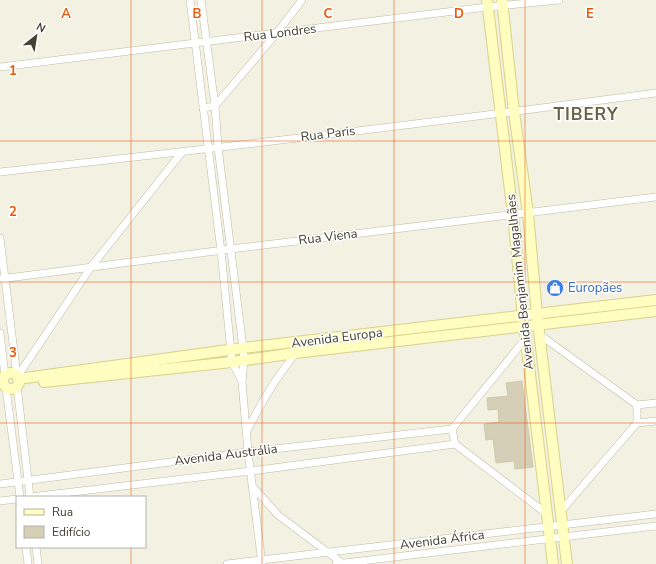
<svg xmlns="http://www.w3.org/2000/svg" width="656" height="564" viewBox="0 0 656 564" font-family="'Nunito Sans',sans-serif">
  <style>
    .building { fill: #d4cfb6; stroke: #d1c9a9 }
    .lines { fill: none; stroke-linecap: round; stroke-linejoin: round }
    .minor-casing { stroke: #bebba4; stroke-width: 8 }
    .secondary-casing { stroke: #d7d28c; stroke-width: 12 }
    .minor { stroke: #fff; stroke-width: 7 }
    .secondary { stroke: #fffdbf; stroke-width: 10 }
    .grid { fill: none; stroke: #e8590c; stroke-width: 1; stroke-opacity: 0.55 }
    .labels { text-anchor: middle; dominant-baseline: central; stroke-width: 3; stroke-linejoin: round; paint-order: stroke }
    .street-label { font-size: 13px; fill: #444132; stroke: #fff }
    .shop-label { font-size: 13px; fill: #366cbe; stroke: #fff; text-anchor: start }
    .district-label { font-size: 17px; font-weight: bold; letter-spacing: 1px; fill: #686248; stroke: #fff }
    .grid-label { font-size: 13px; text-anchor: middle; font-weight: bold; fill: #e8590c; stroke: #fff; stroke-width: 3; stroke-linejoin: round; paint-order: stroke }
  </style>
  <rect width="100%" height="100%" fill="#f3f1e2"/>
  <!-- building -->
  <polygon class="building" points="522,381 533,467 515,469 514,461 496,463 493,439 486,440 484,424 499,422 498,409 488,410 487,398 508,396 506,383"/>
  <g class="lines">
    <defs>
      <g id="minor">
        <polyline points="190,0 221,251 232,362 242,381"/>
        <polyline points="201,0 215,106 218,147 243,348 244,360 242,382 248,452 262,564"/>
        <polyline points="0,67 487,7 559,0"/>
        <polyline points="203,108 215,106 276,34 302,0"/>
        <path d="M0,172c219,-24 438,-50 656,-79"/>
        <polyline points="0,238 17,376"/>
        <polyline points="0,279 231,249 656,197"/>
        <polyline points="0,333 5,376"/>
        <polyline points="540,335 637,405 637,423 561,511"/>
        <polyline points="526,338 452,429 455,444 547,514"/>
        <polyline points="17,377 91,267 182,152"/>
        <polyline points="17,386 30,497"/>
        <polyline points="6,388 20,497"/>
        <polyline points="637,405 656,403"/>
        <polyline points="637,423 656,421"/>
        <path d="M247,431c16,-32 34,-63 59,-89"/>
        <polyline points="0,484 248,452 452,429"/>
        <polyline points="254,488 278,515 342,563"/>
        <polyline points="30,497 251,471 455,444"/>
        <polyline points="0,501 17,499"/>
        <polyline points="26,547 28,564"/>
        <polyline points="36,547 38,564"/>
        <polyline points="227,564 656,514"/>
        <polyline points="336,564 656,526"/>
      </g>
      <g id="secondary">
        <polyline points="487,0 513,215 523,317 553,564"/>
        <polyline points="502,0 514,112 528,213 537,315 567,564"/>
        <circle cx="11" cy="381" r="8"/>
        <polyline points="18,379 243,348 656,300"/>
        <polyline points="44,382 232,362 295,353 656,311"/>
      </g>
    </defs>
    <!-- minor casing -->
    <use href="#minor" class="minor-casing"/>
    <!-- secondary casing -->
    <use href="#secondary" class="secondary-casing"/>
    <!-- minor -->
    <use href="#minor" class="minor"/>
    <!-- secondary -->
    <use href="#secondary" class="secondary"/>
  </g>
  <!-- grid -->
  <path class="grid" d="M131,0v497M262,0v564M394,0v564M525,0v564M0,141h656M0,282h656M0,423h656M131,547v17"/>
  <!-- icons -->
  <defs>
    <symbol id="shop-disc" viewBox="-11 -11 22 22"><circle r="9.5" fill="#3f7fe0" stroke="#fff"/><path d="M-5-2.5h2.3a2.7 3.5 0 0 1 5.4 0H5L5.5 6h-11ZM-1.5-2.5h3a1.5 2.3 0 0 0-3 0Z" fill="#fff"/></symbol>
  </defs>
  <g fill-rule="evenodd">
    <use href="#shop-disc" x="545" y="278" width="20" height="20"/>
  </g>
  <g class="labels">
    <!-- street labels -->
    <g class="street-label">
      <text transform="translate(280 33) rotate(-7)">Rua Londres</text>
      <text transform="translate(328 134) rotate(-7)">Rua Paris</text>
      <text transform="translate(328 237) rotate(-7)">Rua Viena</text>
      <text transform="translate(520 282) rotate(-96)">Avenida Benjamim Magalhães</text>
      <text transform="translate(337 338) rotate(-7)">Avenida Europa</text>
      <text transform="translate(226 455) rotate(-7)">Avenida Austrália</text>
      <text transform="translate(442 540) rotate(-7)">Avenida África</text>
    </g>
    <!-- shop labels -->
    <g class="shop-label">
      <text x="568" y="288">Europães</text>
    </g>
    <!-- district labels -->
    <g class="district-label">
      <text x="586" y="114">TIBERY</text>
    </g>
  </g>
  <g class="grid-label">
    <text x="66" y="18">A</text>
    <text x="197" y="18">B</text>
    <text x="328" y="18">C</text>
    <text x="459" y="18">D</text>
    <text x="590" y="18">E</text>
    <text x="13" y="75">1</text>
    <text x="13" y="216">2</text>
    <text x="13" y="357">3</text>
  </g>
  <!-- legend -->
  <rect x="16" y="496" width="130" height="52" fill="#ffffff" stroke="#b4b3ad"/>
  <rect x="24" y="509" width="20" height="6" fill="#fffdbf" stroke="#b4b3ad"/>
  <text x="52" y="516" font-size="12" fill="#444132">Rua</text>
  <rect x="24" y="526" width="20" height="12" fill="#d4cfb6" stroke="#b4b3ad"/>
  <text x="52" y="536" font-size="12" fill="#444132">Edifício</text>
  <!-- north arrow -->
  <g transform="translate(36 36) rotate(30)" stroke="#ffffff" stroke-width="3" paint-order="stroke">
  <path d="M0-3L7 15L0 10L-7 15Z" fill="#444132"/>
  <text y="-6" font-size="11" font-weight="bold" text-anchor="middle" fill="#444132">N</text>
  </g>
</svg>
